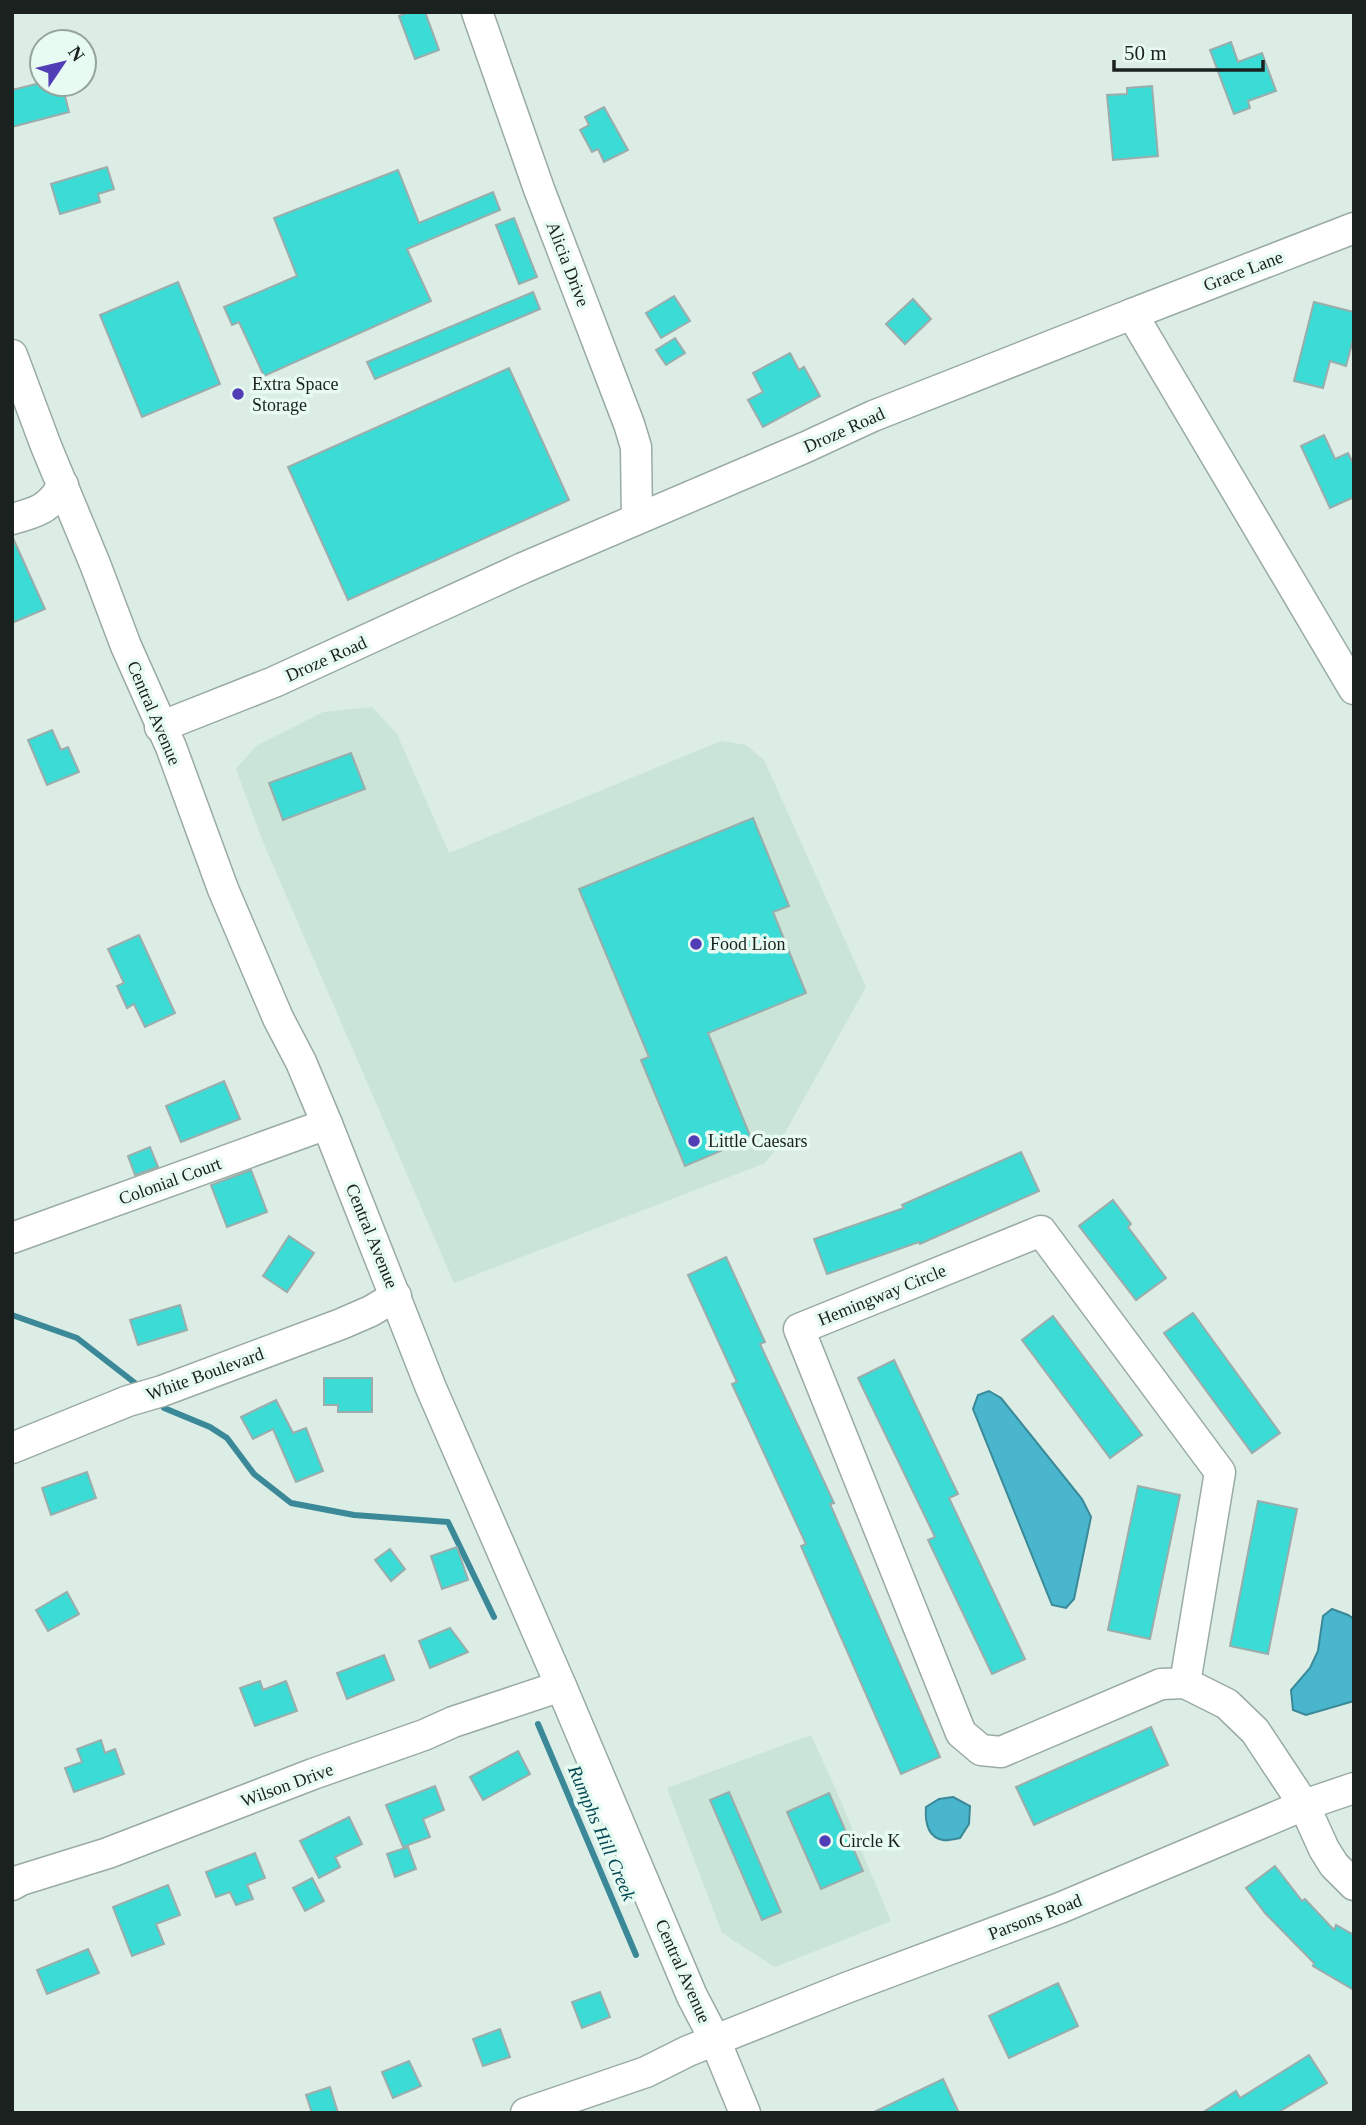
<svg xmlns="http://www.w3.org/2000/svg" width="1366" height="2125" viewBox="0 0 1366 2125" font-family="'Times New Roman',serif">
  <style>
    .built { fill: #cae4d8 }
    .water { fill: #49b6cd; stroke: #3b8998; stroke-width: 2 }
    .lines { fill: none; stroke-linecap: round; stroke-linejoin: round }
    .stream { stroke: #3b8998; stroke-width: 6 }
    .building { fill: #3adcd5; stroke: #9aadac; stroke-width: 2 }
    .minor-casing { stroke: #9aaba3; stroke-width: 33 }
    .minor { stroke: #fff; stroke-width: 30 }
    .poi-dot { fill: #513db5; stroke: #e8fbf2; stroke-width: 2.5 }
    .labels { text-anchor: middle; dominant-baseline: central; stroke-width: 7; stroke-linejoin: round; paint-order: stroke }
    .street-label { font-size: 18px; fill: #1a211e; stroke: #e8fbf2 }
    .poi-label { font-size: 18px; fill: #1a211e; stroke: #e8fbf2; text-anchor: start }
    .water-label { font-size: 19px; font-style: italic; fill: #054955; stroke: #e8fbf2 }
  </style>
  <rect width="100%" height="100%" fill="#dbede5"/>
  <!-- built -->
  <g class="built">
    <polygon points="372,707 397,734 449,853 721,741 746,745 764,760 866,987 776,1149 765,1163 454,1283 263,842 236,769 256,746 323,712"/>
    <polygon points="811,1735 836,1790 891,1921 775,1967 722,1933 667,1788"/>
  </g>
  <!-- water -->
  <g class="water">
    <polygon points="989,1391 1001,1398 1082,1499 1091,1517 1074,1599 1066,1608 1052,1605 973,1409 978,1395"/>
    <polygon points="1332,1609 1348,1615 1354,1619 1354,1701 1306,1715 1293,1710 1291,1690 1310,1668 1318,1651 1323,1616"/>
    <path d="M953,1797l17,9 -1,18 -9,14c-5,1 -13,3 -17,2 -16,-3 -18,-20 -17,-33l13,-8z"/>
  </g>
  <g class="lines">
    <!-- stream -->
    <g class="stream">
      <polyline points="12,1315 77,1338 135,1383"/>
      <polyline points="164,1408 210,1427 227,1438 254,1474 291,1503 354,1515 448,1522 494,1617"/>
      <polyline points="538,1724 636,1955"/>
    </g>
  </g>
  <!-- building -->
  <g class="building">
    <polygon points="409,12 425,12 439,50 415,59 399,16"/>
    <polygon points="1231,42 1238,62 1262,53 1276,91 1248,101 1250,108 1234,114 1210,50"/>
    <polygon points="36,84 62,84 69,112 12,127 12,90"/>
    <polygon points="1152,86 1158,156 1113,160 1107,95 1127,94 1127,88"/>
    <polygon points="604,107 628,150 604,162 598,149 592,152 580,130 589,125 585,117"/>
    <polygon points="107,167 114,189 98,194 100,202 60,214 51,184"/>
    <polygon points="398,170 419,223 493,192 500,210 407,249 431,301 264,376 239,322 232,325 224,307 297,276 274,218"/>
    <polygon points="514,218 537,277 519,284 496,225"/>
    <polygon points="178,282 220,384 142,417 100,315"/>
    <polygon points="533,292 540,309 375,379 367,362"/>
    <polygon points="674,296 690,321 661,338 646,313"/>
    <polygon points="913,299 931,319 905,344 886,324"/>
    <polygon points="1314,302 1354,312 1354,336 1346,366 1330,361 1323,388 1294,381"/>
    <polygon points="675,338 685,353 666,365 656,350"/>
    <polygon points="790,353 799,370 804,367 820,396 763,427 748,400 763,392 753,373"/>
    <polygon points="509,368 569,500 348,600 288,467"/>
    <polygon points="1324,435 1335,459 1348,453 1354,465 1354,497 1330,508 1301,446"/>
    <polygon points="12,536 45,609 12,623"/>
    <polygon points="52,730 61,750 68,747 79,772 47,785 28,740"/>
    <polygon points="351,753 365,789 283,820 269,783"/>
    <polygon points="753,818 789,906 773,912 806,993 708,1033 751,1138 685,1166 641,1060 649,1057 579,889"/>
    <polygon points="139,935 175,1013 145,1027 134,1004 127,1008 117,986 124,983 108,949"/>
    <polygon points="224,1081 240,1119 181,1142 166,1106"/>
    <polygon points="150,1147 158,1167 135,1175 128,1156"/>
    <polygon points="1021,1152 1039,1191 920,1244 919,1242 827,1274 814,1239 904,1208 902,1205"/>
    <polygon points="251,1170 267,1212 227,1227 211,1185"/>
    <polygon points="1113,1200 1131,1224 1128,1227 1166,1278 1136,1300 1079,1226"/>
    <polygon points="289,1236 314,1253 287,1292 263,1276"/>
    <polygon points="726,1257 765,1342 760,1344 834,1503 830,1504 940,1757 901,1774 801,1546 806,1544 732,1384 737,1382 688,1275"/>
    <polygon points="180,1305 187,1330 138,1345 130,1320"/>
    <polygon points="1193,1313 1280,1433 1252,1453 1164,1333"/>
    <polygon points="1053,1316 1142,1435 1110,1458 1022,1340"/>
    <polygon points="894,1360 958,1494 949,1498 1025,1659 992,1674 928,1540 935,1537 858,1378"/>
    <polygon points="324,1378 372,1378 372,1412 338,1412 338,1405 324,1405"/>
    <polygon points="276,1400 293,1433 306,1428 323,1471 296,1482 273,1429 253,1439 241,1417"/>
    <polygon points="87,1472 96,1498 51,1515 42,1488"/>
    <polygon points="1138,1486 1180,1495 1150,1639 1108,1630"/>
    <polygon points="1258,1501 1297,1509 1268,1654 1230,1646"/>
    <polygon points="457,1547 468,1580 442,1589 431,1556"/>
    <polygon points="390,1549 405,1569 391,1581 375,1560"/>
    <polygon points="67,1592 79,1614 48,1631 36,1610"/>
    <polygon points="450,1628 468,1652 430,1668 419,1641"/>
    <polygon points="384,1655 394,1680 347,1699 337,1673"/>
    <polygon points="260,1681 263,1690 286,1681 297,1711 255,1726 240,1688"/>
    <polygon points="1151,1727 1168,1765 1034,1825 1016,1787"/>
    <polygon points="101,1740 105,1753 115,1749 124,1774 74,1792 65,1768 82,1762 77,1749"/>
    <polygon points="518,1751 530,1774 483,1800 470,1777"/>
    <polygon points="435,1786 444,1810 423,1819 430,1837 403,1847 386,1805"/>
    <polygon points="729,1792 781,1912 762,1920 710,1800"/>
    <polygon points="829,1793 863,1871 821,1889 787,1812"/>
    <polygon points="349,1817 362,1844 335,1857 340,1867 319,1878 300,1841"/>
    <polygon points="408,1847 416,1869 395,1877 387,1854"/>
    <polygon points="255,1853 265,1878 247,1885 253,1899 236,1905 230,1892 216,1897 206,1872"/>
    <polygon points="1275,1866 1302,1901 1305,1899 1334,1930 1336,1925 1354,1935 1354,1990 1313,1966 1314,1963 1265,1913 1246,1888"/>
    <polygon points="312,1878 324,1901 305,1911 293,1888"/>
    <polygon points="168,1885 180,1915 156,1924 164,1944 132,1956 113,1907"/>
    <polygon points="88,1949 99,1973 47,1994 37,1970"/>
    <polygon points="1058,1983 1078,2026 1009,2058 989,2016"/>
    <polygon points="600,1992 610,2017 582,2028 572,2002"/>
    <polygon points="500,2029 510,2057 483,2066 473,2039"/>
    <polygon points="1309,2055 1327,2083 1277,2113 1202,2113 1236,2091 1240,2098"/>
    <polygon points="409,2061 421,2086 393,2098 382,2072"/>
    <polygon points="943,2079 959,2113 872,2113"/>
    <polygon points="330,2087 338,2113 312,2113 306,2095"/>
  </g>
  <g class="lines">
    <defs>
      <g id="minor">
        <polyline points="477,12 539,189 629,424 636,447 637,519"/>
        <polyline points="1132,314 1354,228"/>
        <polyline points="12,355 46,446 95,564 126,646 171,747 223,889 278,1018 301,1062 327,1124 431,1388 561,1686 692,1996 715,2040 745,2113"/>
        <path d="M12,519c26,-7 37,-10 51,-34"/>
        <polyline points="160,727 274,682 523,568 806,447 873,416 1132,314 1354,689"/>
        <polyline points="12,1238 327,1124"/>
        <polyline points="12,1448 128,1401 162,1391 341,1324 371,1311 396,1296"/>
        <polyline points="1185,1683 1220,1472 1041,1231 799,1329 961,1733 981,1750 1001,1752 1161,1684 1185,1683 1227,1704 1255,1731 1304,1805 1324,1849 1334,1865 1354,1885"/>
        <polyline points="12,1885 21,1880 108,1853 313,1774 424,1735 453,1722 561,1686"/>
        <polyline points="526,2113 646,2072 688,2051 846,1988 1060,1908 1304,1805 1354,1788"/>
      </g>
    </defs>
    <!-- minor casing -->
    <use href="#minor" class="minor-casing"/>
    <!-- minor -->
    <use href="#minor" class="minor"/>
  </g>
  <!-- markers -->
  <g class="poi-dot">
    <circle cx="238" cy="394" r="7"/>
    <circle cx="696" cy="944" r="7"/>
    <circle cx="694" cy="1141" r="7"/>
    <circle cx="825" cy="1841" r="7"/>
  </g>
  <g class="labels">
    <!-- street labels -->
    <g class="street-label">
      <text transform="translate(568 264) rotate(69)">Alicia Drive</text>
      <text transform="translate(1243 271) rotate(-21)">Grace Lane</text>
      <text transform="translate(844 430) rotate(-24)">Droze Road</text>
      <text transform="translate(326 659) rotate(-24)">Droze Road</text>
      <text transform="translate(154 713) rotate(67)">Central Avenue</text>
      <text transform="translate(170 1181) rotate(-20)">Colonial Court</text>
      <text transform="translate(372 1236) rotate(68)">Central Avenue</text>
      <text transform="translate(882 1295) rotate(-22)">Hemingway Circle</text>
      <text transform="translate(205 1374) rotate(-20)">White Boulevard</text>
      <text transform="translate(287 1785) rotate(-20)">Wilson Drive</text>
      <text transform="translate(1035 1917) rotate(-21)">Parsons Road</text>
      <text transform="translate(683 1971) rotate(66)">Central Avenue</text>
    </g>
    <!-- poi labels -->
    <g class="poi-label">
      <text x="252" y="384">Extra Space<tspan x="252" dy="21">Storage</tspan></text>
      <text x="710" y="944">Food Lion</text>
      <text x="708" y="1141">Little Caesars</text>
      <text x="839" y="1841">Circle K</text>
    </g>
    <!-- water labels -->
    <g class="water-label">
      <text transform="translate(602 1833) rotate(67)">Rumphs Hill Creek</text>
    </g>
  </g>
  <!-- border -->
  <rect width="1366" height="2125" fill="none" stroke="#1a211e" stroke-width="28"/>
  <!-- north arrow -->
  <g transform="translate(63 63) rotate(55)"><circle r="33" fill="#e8fbf2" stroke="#96a49d" stroke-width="2"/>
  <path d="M0-5L12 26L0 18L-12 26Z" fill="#513db5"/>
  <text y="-10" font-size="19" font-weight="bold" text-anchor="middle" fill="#1a211e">N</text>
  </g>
  <!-- scale -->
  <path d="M1114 60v10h149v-10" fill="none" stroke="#1a211e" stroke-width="3.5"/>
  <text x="1124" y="60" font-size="21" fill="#1a211e" stroke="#e8fbf2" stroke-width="5" paint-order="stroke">50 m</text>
</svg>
